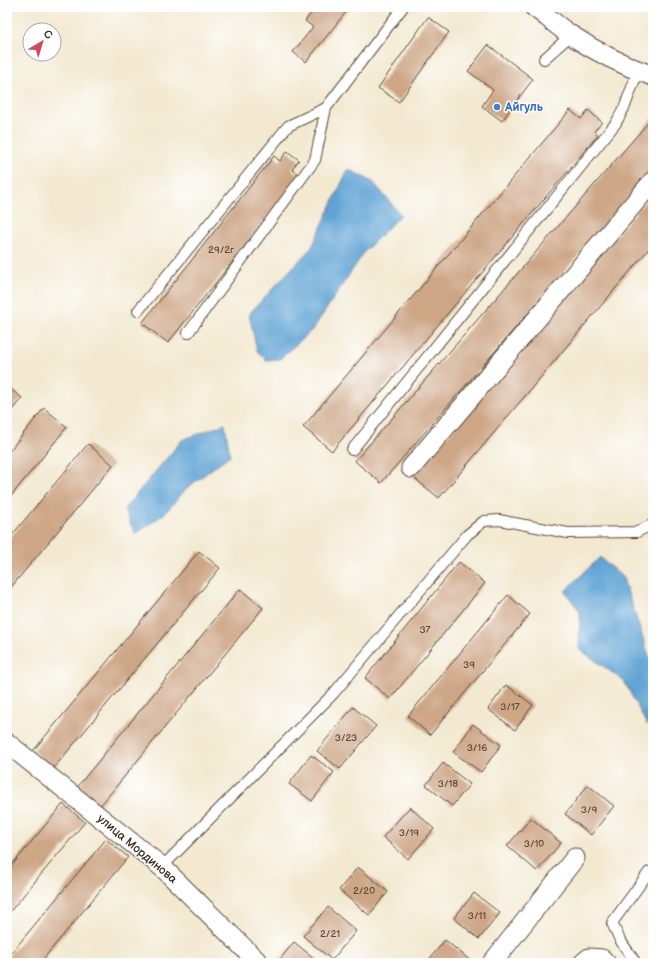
<svg xmlns="http://www.w3.org/2000/svg" width="660" height="970" viewBox="0 0 660 970" font-family="'Balsamiq Sans',sans-serif">
  <style>
    .water { fill: #5fa3d4; stroke: #4d6679 }
    .building { fill: #cda686 }
    .lines { fill: none; stroke-linecap: round; stroke-linejoin: round }
    .lane-casing { stroke: #574739; stroke-width: 12 }
    .street-casing { stroke: #574739; stroke-width: 21 }
    .lane { stroke: #fff; stroke-width: 10 }
    .street { stroke: #fff; stroke-width: 19 }
    .shop-dot { fill: #3f7fe0; stroke: #fff; stroke-width: 1.5 }
    .labels { text-anchor: middle; dominant-baseline: central; stroke-width: 3; stroke-linejoin: round; paint-order: stroke }
    .number-label { font-size: 10px; fill: #604938 }
    .shop-label { font-size: 12px; font-weight: bold; fill: #366cbe; stroke: #fff; text-anchor: start }
    .street-label { font-size: 12px; fill: #3b2a1e; stroke: #fff }
  </style>
  <rect width="100%" height="100%" fill="#fff"/>
  <filter id="ink" filterUnits="userSpaceOnUse"><feTurbulence type="fractalNoise" baseFrequency=".025" numOctaves="2"/><feDisplacementMap in="SourceGraphic" scale="8" xChannelSelector="R" yChannelSelector="G"/><feConvolveMatrix kernelMatrix="1 2 1 2 8 2 1 2 1" color-interpolation-filters="sRGB"/></filter>
  <filter id="wash" filterUnits="userSpaceOnUse"><feTurbulence type="fractalNoise" baseFrequency=".012" numOctaves="4" result="noise"/><feDisplacementMap in="SourceGraphic" scale="16" xChannelSelector="R" yChannelSelector="G"/><feGaussianBlur stdDeviation="0.9" result="paint"/><feColorMatrix in="noise" values="0 0 0 0 0 0 0 0 0 0 0 0 0 0 0 0 0 1.4 0 .05"/><feComposite in="paint" operator="in"/></filter>
  <g filter="url(#wash)">
    <rect width="100%" height="100%" fill="#f3e9d1"/>
    <!-- water -->
    <g class="water">
      <polygon points="348,169 373,182 401,215 365,251 313,329 280,359 266,360 257,351 249,314 312,247"/>
      <polygon points="225,424 230,455 187,488 163,515 135,534 124,509 182,440"/>
      <polygon points="600,557 623,578 653,668 653,709 647,725 624,681 579,649 580,612 565,591"/>
    </g>
    <g id="blocks">
      <!-- building -->
      <g class="building">
        <polygon points="316,7 350,7 306,62 293,52 313,27 305,21"/>
        <polygon points="428,17 449,32 399,102 378,88"/>
        <polygon points="488,45 533,79 502,121 482,106 493,90 468,71"/>
        <polygon points="570,110 581,119 588,110 602,122 594,131 598,135 332,451 303,427"/>
        <polygon points="653,117 653,169 381,483 355,461"/>
        <polygon points="287,151 299,160 292,169 300,176 168,343 142,323 274,156 280,161"/>
        <polygon points="653,192 653,244 439,498 413,477"/>
        <polygon points="7,386 22,398 7,416"/>
        <polygon points="44,408 67,427 7,501 7,454"/>
        <polygon points="88,444 113,465 7,592 7,541"/>
        <polygon points="199,551 220,568 53,769 33,751"/>
        <polygon points="459,562 485,583 390,699 365,678"/>
        <polygon points="240,589 263,608 96,811 73,792"/>
        <polygon points="508,595 530,614 430,735 408,716"/>
        <polygon points="506,685 533,705 515,730 488,709"/>
        <polygon points="353,707 376,726 340,769 317,751"/>
        <polygon points="473,724 501,745 481,772 453,752"/>
        <polygon points="311,755 334,772 312,801 289,784"/>
        <polygon points="443,763 470,784 452,806 426,785"/>
        <polygon points="588,785 614,806 591,835 565,814"/>
        <polygon points="63,804 85,822 7,915 7,871"/>
        <polygon points="410,807 434,829 408,859 383,837"/>
        <polygon points="531,818 561,843 537,871 507,846"/>
        <polygon points="106,839 128,857 40,963 7,963 7,958"/>
        <polygon points="358,867 388,892 369,915 339,890"/>
        <polygon points="474,893 500,913 479,939 454,918"/>
        <polygon points="328,907 356,931 332,960 303,936"/>
        <polygon points="445,940 471,961 469,963 429,963 427,962"/>
        <polygon points="294,942 320,963 277,963"/>
      </g>
    </g>
  </g>
  <g filter="url(#ink)">
    <use href="#blocks" fill-opacity="0" stroke="#574739" stroke-width="1"/>
    <g class="lines">
      <defs>
        <g id="lane">
          <polyline points="544,59 571,35"/>
          <polyline points="138,311 288,126 326,108"/>
          <polyline points="188,333 315,160 326,108 403,7"/>
          <polyline points="352,450 616,123 625,106 638,71"/>
          <polyline points="162,867 333,694 467,535 484,521 499,520 568,533 637,532 653,524"/>
          <polyline points="636,963 620,940 612,923 649,872"/>
        </g>
        <g id="street">
          <path d="M534,7c13,9 24,20 37,28 25,17 54,31 82,41"/>
          <polyline points="411,468 653,181"/>
          <polyline points="7,743 162,867 259,963"/>
          <polyline points="492,963 575,858"/>
          <polyline points="583,963 589,958 602,959 606,963"/>
        </g>
      </defs>
      <!-- lane casing -->
      <use href="#lane" class="lane-casing"/>
      <!-- street casing -->
      <use href="#street" class="street-casing"/>
      <!-- lane -->
      <use href="#lane" class="lane"/>
      <!-- street -->
      <use href="#street" class="street"/>
    </g>
  </g>
  <!-- markers -->
  <circle class="shop-dot" cx="497" cy="107" r="4"/>
  <g class="labels">
    <!-- number labels -->
    <g class="number-label">
      <text x="221" y="250">29/2г</text>
      <text x="425" y="630">37</text>
      <text x="469" y="665">39</text>
      <text x="510" y="707">3/17</text>
      <text x="346" y="738">3/23</text>
      <text x="477" y="748">3/16</text>
      <text x="448" y="784">3/18</text>
      <text x="589" y="810">3/9</text>
      <text x="409" y="833">3/19</text>
      <text x="534" y="844">3/10</text>
      <text x="364" y="891">2/20</text>
      <text x="477" y="916">3/11</text>
      <text x="330" y="934">2/21</text>
    </g>
    <!-- shop labels -->
    <g class="shop-label">
      <text x="505" y="107">Айгуль</text>
    </g>
    <!-- street labels -->
    <g class="street-label">
      <text transform="translate(137 849) rotate(40)">улица Мординова</text>
    </g>
  </g>
  <!-- margin -->
  <rect width="660" height="970" fill="none" stroke="#fff" stroke-width="24"/>
  <!-- north arrow -->
  <g transform="translate(42 42) rotate(38)"><circle r="19" fill="#ffffff" stroke="#b1aaa5"/>
  <path d="M0-3L7 15L0 10L-7 15Z" fill="#d1495b"/>
  <text y="-6" font-size="11" font-weight="bold" text-anchor="middle" fill="#3b2a1e">С</text>
  </g>
</svg>
